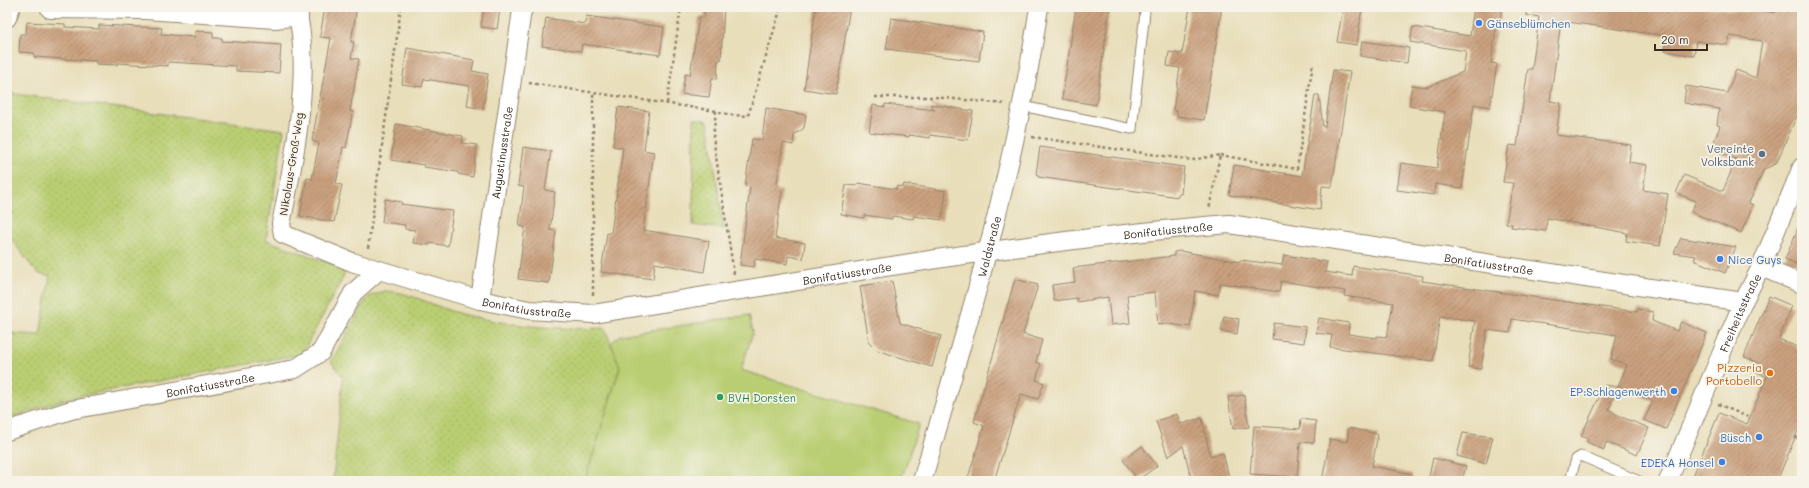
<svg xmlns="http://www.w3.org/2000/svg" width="1809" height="488" viewBox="0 0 1809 488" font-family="Mali,sans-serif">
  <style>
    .grass { fill: url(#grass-dots); stroke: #7a7c48 }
    .garden { fill: #b9ce72; stroke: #7a7c48 }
    .building { fill: url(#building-hatch) }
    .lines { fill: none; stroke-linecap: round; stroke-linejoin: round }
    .lane-casing { stroke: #92846c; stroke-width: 11 }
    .street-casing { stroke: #92846c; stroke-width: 20 }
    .path { stroke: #92846c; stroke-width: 2.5; stroke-dasharray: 3 3; stroke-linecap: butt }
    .lane { stroke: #fff; stroke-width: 9 }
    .street { stroke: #fff; stroke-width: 18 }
    .shop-dot { fill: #3f7fe0; stroke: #f7f3e8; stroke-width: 1.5 }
    .service-dot { fill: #5c6f8a; stroke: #f7f3e8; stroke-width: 1.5 }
    .food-dot { fill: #e8710a; stroke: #f7f3e8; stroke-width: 1.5 }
    .leisure-dot { fill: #2e9e5b; stroke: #f7f3e8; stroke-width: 1.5 }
    .labels { text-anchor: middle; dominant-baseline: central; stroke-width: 3.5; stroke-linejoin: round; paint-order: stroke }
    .shop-label { font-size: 11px; fill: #366cbe; stroke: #f7f3e8; text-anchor: end }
    .service-label { font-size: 11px; fill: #4e5e75; stroke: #f7f3e8; text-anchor: end }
    .street-label { font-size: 11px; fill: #3b2a1e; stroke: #f7f3e8 }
    .food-label { font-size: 11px; fill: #c56008; stroke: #f7f3e8; text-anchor: end }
    .leisure-label { font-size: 11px; fill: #27864d; stroke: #f7f3e8; text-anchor: start }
  </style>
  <defs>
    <pattern id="grass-dots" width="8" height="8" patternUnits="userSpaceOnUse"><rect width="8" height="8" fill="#b9ce72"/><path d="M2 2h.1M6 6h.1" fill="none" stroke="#a0b162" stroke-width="1.8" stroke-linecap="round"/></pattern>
    <pattern id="building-hatch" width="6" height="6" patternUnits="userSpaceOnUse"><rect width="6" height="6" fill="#caa17f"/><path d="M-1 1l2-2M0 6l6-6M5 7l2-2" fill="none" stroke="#a58367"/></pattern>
  </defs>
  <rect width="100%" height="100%" fill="#f7f3e8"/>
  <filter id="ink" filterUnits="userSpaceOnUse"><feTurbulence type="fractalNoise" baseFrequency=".025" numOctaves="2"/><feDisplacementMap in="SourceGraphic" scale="8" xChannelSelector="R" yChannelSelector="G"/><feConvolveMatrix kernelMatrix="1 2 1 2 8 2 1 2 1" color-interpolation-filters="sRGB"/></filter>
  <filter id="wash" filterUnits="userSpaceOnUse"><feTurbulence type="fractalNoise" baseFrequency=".012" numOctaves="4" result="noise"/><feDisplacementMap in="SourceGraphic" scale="16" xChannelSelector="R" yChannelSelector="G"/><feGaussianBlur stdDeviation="0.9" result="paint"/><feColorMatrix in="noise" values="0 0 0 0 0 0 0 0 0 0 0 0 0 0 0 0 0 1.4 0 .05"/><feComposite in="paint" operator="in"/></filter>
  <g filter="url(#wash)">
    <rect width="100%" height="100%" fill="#e8deba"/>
    <!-- grass -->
    <g class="grass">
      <polygon points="7,93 284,130 266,240 338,266 343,269 344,276 302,354 69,398 7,419 7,333 40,335 50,276 39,274 33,268 7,233"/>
      <polygon points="694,118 708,121 724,229 693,225"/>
      <path d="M385,291c24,0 52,17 76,23 48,12 95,16 144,14l15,39 -35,114h-252l10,-104 -12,-15 34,-61 5,-5z"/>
    </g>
    <!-- garden -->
    <polygon class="garden" points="749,315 753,332 741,370 919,424 901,481 585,481 620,367 611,343 620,335"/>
    <g id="blocks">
      <!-- building -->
      <g class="building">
        <polygon points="325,7 357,7 351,42 354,42 351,58 359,59 350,111 353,112 346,148 343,147 336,184 342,185 334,222 300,216 307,178 312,179 319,143 312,141 331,38 320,37"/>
        <polygon points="484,7 500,9 497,29 481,27"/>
        <polygon points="705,7 724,7 721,60 718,60 717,79 712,78 709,97 682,94 685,74 690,75 699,17 704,17"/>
        <polygon points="816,7 850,7 836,94 804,89"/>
        <polygon points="1076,7 1110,7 1096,105 1062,99"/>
        <polygon points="1190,7 1222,7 1204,120 1177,116 1177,111 1173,110 1180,68 1167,66 1169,52 1182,54"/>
        <polygon points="1343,7 1362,7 1357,45 1337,42"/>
        <polygon points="1474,7 1502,7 1500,23 1497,22 1491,63 1497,64 1490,107 1474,104 1462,188 1435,184 1434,195 1397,190 1401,163 1437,168 1445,112 1409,106 1412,85 1427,87 1463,72 1466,51 1410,42 1413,27 1470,36"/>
        <polygon points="1526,7 1709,7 1745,12 1746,8 1775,13 1776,7 1802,10 1802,104 1776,164 1764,169 1749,203 1753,205 1741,233 1691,212 1696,201 1676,193 1684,175 1723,191 1736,159 1718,152 1714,142 1720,126 1717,125 1719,109 1684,103 1686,86 1727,93 1736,70 1756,78 1762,41 1730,36 1728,45 1696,41 1694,56 1665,51 1667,36 1561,21 1550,101 1561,103 1556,135 1631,145 1629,162 1647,165 1643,190 1668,194 1660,246 1626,241 1627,233 1547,218 1546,231 1511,227 1512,224 1506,223 1513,183 1503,182 1509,145 1517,146 1528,69 1532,69 1539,17 1526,15"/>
        <polygon points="586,16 664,27 660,55 582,44 581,51 542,46 546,18 585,24"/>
        <polygon points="891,18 983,32 979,61 886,49"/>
        <polygon points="27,22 65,24 65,27 99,29 99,25 162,28 161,34 195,37 195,31 213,32 213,38 222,38 222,41 281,45 279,73 236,71 236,66 168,62 168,66 117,63 117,65 96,64 96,61 34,57 34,53 19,52 20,34 26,34"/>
        <polygon points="1362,41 1409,48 1407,63 1360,56"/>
        <polygon points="407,48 474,60 472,71 488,74 483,109 467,106 470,86 424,79 422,87 402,84"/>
        <polygon points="1333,70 1350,72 1332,187 1322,186 1320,210 1229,195 1234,165 1302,176 1315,95 1319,95 1323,127 1325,127"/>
        <polygon points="885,104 935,110 930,104 973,111 968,140 930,135 930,138 909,135 909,137 869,132 873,105 885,107"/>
        <polygon points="618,107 649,111 644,150 654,152 643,230 709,241 704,272 655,263 653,279 601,272 607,233 611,233 623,148 613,146"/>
        <polygon points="766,108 806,115 804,128 794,135 793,145 783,143 776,190 782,191 775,238 805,243 803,259 788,256 787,264 755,259 754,267 740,265 750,187 745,186 752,139 762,140"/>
        <polygon points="396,124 463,136 462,143 477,145 473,177 458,174 458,172 424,167 424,165 391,160"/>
        <polygon points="523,147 551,151 545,190 555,192 550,230 556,231 549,283 518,279 525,227 519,226 524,187 518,186"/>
        <polygon points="1040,147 1184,167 1181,194 1178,194 1178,197 1038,177 1038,175 1036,174"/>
        <polygon points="858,183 896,189 897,186 903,187 904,184 946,191 942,220 914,216 913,219 892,216 892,219 864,215 864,218 841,214 846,185 857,186"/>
        <polygon points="385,199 402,202 401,204 453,211 448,246 430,243 429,245 413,243 415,230 405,229 405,225 382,222"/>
        <polygon points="1802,219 1802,266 1785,259"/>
        <polygon points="1681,238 1736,247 1725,273 1694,260 1696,256 1674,253"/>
        <polygon points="1180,251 1240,262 1240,260 1282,265 1284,255 1327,262 1325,272 1352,276 1353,266 1423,276 1422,281 1637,312 1638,309 1653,312 1652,321 1677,331 1681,322 1707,333 1666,429 1644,420 1653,401 1618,386 1627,365 1611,359 1617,335 1512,319 1510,333 1487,330 1481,369 1468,367 1475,321 1440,316 1433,361 1330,347 1332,335 1316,333 1319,318 1349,323 1348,334 1377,338 1377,336 1387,337 1393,303 1344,296 1345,291 1281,281 1279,292 1220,283 1218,295 1195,291 1190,327 1169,324 1158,325 1155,292 1127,295 1130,323 1111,325 1108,297 1077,302 1077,298 1054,301 1052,285 1075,282 1073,268 1174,256 1174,252"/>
        <polygon points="1015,279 1038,285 1023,334 1042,340 1036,362 1041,364 1036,380 1044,383 1038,399 1021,394 994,481 967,481 984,426 974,422"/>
        <polygon points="892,281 900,323 941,336 932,367 876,350 869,343 860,286"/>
        <polygon points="1769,296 1792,306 1779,339 1802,349 1802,421 1777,481 1691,481 1719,413 1747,424 1767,377 1757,372 1761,364 1744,357"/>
        <polygon points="1224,316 1239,319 1237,334 1221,331"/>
        <polygon points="1274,323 1306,327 1304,343 1272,339"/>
        <polygon points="1605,385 1618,387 1609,409 1619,416 1649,428 1637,455 1606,442 1604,450 1587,442 1588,439 1581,436"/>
        <polygon points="1244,395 1249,427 1233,429 1228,397"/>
        <polygon points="1177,414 1181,424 1202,418 1210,456 1223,453 1229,477 1213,481 1192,481 1183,446 1168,457 1156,421"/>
        <polygon points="1301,419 1316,421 1314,443 1300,442 1297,477 1250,474 1254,426 1300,429"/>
        <polygon points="1349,428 1378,434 1372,466 1412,474 1411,481 1322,481 1330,439 1347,442"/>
        <polygon points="1463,433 1493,437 1486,464 1457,456"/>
        <polygon points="1142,446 1157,466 1138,480 1123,460"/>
        <polygon points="1433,458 1466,466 1462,481 1428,481"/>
      </g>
    </g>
  </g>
  <g filter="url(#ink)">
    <use href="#blocks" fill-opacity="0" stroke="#92846c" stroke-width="1"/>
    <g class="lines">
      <defs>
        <g id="lane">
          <polyline points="1022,106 1132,129 1145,12"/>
          <polyline points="1570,481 1576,459 1581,456 1639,481"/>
        </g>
        <g id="street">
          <path id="s1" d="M296,7c17,62 -2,154 -15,217l2,10 69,28 128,38 49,10 64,4c211,-33 423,-73 636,-90l514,78"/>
          <polyline points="50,9 146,10 275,19 299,16"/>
          <polyline points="7,18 11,7"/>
          <polyline points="1761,267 1802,284"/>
          <path id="s2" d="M480,300l42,-290 3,-3"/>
          <path id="s3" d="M7,431l64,-21 224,-41 26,-17 32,-59 26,-23"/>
          <path id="s4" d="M922,481c46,-157 93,-311 117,-474"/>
          <path id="s5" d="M1668,481l75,-179 18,-35 41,-100"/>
        </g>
      </defs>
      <!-- lane casing -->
      <use href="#lane" class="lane-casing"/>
      <!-- street casing -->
      <use href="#street" class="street-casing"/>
      <!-- path -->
      <g class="path">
        <polyline points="529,83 716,111"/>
        <polyline points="593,94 593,297"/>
        <polyline points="875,97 934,97 1005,104"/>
        <polyline points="667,103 681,7"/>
        <polyline points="1032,137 1192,160 1220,155 1209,209"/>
        <polyline points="1220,155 1297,169 1313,63"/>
        <polyline points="368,248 401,7"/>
        <polyline points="734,274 713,137 716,111 730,115 748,116 781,7"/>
        <polyline points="1718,404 1750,418"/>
        <polyline points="1795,437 1802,439"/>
      </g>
      <!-- lane -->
      <use href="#lane" class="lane"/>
      <!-- street -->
      <use href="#street" class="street"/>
    </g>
  </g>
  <!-- markers -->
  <g class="shop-dot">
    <circle cx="1479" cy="23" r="4"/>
    <circle cx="1720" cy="259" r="4"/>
    <circle cx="1674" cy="391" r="4"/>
    <circle cx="1759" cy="437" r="4"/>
    <circle cx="1722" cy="462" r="4"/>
  </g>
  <circle class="service-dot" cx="1762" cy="154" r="4"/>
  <circle class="food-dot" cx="1770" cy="373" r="4"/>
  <circle class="leisure-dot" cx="720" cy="397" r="4"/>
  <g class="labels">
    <!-- shop labels -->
    <g class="shop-label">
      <text x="1487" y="23" text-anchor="start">Gänseblümchen</text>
      <text x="1728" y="259" text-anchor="start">Nice Guys</text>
      <text x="1666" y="391">EP:Schlagenwerth</text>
      <text x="1751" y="437">Büsch</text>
      <text x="1714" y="462">EDEKA Honsel</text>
    </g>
    <!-- service labels -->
    <g class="service-label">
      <text x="1754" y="148">Vereinte<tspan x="1754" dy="13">Volksbank</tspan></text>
    </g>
    <!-- street labels -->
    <g class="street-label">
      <text stroke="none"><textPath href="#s2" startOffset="149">Augustinusstraße</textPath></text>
      <text transform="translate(291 164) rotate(-81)">Nikolaus-Groß-Weg</text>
      <text stroke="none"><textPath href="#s1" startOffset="1133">Bonifatiusstraße</textPath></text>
      <text stroke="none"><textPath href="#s4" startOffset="244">Waldstraße</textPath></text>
      <text stroke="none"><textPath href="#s1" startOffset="1457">Bonifatiusstraße</textPath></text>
      <text stroke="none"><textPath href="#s1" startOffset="809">Bonifatiusstraße</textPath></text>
      <text stroke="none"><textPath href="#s1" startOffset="485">Bonifatiusstraße</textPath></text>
      <text stroke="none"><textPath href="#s5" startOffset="183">Freiheitsstraße</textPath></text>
      <text stroke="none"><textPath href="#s3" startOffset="209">Bonifatiusstraße</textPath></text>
    </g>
    <!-- food labels -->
    <g class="food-label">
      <text x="1762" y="367">Pizzeria<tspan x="1762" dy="13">Portobello</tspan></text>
    </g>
    <!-- leisure labels -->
    <g class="leisure-label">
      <text x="728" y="397">BVH Dorsten</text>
    </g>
  </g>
  <!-- margin -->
  <rect width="1809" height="488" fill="none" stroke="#f7f3e8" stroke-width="24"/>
  <!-- scale -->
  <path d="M1655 44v6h52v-6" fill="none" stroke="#3b2a1e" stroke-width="2"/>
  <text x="1661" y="44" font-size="12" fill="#3b2a1e" stroke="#f7f3e8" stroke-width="3" paint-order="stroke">20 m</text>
</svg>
